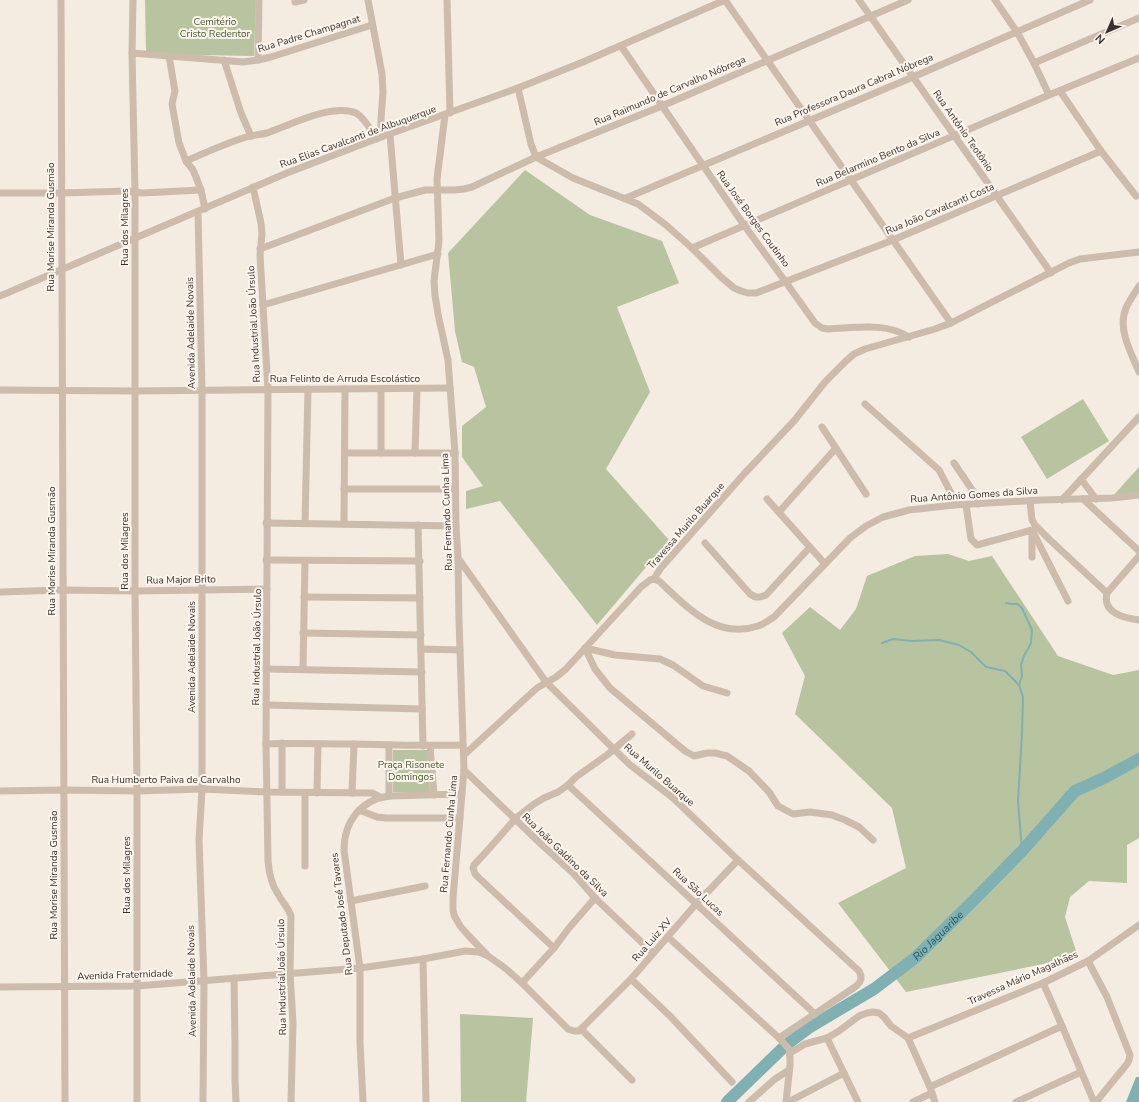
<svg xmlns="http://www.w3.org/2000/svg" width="1139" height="1102" viewBox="0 0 1139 1102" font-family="'Nunito Sans',sans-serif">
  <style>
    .green { fill: #b8c4a0 }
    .water { fill: #7fb0b2 }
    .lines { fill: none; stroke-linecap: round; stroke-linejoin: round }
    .stream { stroke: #7fb0b2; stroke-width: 2 }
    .river { stroke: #7fb0b2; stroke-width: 12 }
    .minor { stroke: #cdbbac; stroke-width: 7 }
    .labels { text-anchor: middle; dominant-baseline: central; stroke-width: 4; stroke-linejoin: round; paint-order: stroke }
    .park-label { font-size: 10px; fill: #4a5a2e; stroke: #fbf5ee }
    .street-label { font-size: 10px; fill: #3b302b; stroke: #fbf5ee }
    .water-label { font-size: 11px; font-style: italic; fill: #1f5a5e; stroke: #fbf5ee }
  </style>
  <rect width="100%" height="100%" fill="#f4ebe1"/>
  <!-- green -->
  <g class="green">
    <polygon points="145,0 256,0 254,56 146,54"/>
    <polygon points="525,170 590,215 662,241 679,283 617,307 650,392 606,469 669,540 597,625 500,501 466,509 466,491 483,486 462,457 462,426 486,407 474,367 462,362 455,331 448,253"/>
    <polygon points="1083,399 1109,441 1047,479 1021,437"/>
    <polygon points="1139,467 1139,493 1112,497"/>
    <polygon points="948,554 969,561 992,556 1058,656 1113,675 1139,670 1139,838 1127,845 1127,883 1089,881 1070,897 1065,917 1078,957 906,992 838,903 906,868 892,808 795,714 805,676 782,633 810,607 840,630 856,609 867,576 915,556"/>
    <polygon points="393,750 428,750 430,792 393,792"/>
    <polygon points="460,1014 533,1018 526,1102 461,1102"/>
  </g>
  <!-- water -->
  <polygon class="water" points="1136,1077 1139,1077 1139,1102 1126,1102"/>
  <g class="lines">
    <!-- stream -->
    <g class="stream">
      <polyline points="1006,603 1011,604 1017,604 1022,608 1032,630 1031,643 1024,656 1021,665 1022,676 1019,685"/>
      <polyline points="882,643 893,639 912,641 939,640 959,645 971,652 986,667 1005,671 1019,685 1023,697 1022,733 1018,801 1022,851"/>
    </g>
    <!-- river -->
    <path class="river" id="s1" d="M727,1102l59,-57 24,-18 64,-38 41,-31 58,-57 49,-50 53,-60 29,-13 35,-19"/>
    <!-- minor -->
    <g class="minor">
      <polyline points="61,0 65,1102"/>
      <polyline points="133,0 132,53 135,192 135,591 137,791 137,1102"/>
      <polyline points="368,0 382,74 383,92 381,119 381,137"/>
      <polyline points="447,0 450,113"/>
      <polyline points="725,0 951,323"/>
      <polyline points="859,0 1051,273"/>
      <polyline points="995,0 1017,32 1034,63 1049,95"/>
      <polyline points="295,2 304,0"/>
      <path d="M621,46l123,179 41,56 30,42 7,5 6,1c27,-1 58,-7 81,8"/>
      <polyline points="132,53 243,62 258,60 271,57 372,25"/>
      <polyline points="169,56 175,91 172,104 179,143 186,161 193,170 196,177 201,190 205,209"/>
      <polyline points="224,60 241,113 251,136"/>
      <polyline points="258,60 259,0"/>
      <polyline points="1034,63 1139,18"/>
      <polyline points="518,88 531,144 536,157 573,178 638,204 666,225 692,248 721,277 734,288 741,291 748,293 756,293 893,240 1101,151"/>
      <polyline points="1060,91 1101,151 1136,196"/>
      <polyline points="445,115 437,179 439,241 434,281 435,295 438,314 448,360 455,453 456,526 458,558 459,620 464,770 453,898 453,910 454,915 460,926 468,935 488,956 505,968 522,983 568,1029 574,1031 579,1031 631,979 696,904 738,860"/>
      <polyline points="390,135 401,265"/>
      <path d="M186,161c19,-8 38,-17 57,-23 8,-3 16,-3 24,-5 23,-8 65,-30 89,-20 9,5 15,18 21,26"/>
      <path d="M253,187l8,36 1,11 -2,21 8,135 -2,354 2,117c1,12 3,23 10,33 4,8 10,13 13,22l-1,57 3,50 -2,79"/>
      <polyline points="0,193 61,193 127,191 142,193 201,190"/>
      <polyline points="626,198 913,77 1090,0"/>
      <polyline points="198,212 202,390 202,789 199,840 204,981 203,1102"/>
      <polyline points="692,248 1049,95 1139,58"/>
      <polyline points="260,249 395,198 425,190 455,190 464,189 472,187 536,157 662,106 908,0"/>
      <path d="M1139,286c-4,7 -10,15 -13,22 -9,21 5,44 13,64"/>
      <polyline points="0,296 287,173 381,137 518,88 583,62 725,0"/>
      <polyline points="263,305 438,254"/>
      <polyline points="381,389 381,453"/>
      <polyline points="0,390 135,391 450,388"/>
      <polyline points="865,404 939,470 952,495 954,505"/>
      <polyline points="822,427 866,494"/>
      <polyline points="345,453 455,453"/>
      <polyline points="415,453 417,389"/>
      <polyline points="954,463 977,497 978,504"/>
      <polyline points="1081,479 1096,499"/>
      <polyline points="344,489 455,489"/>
      <polyline points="767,499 825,564"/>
      <polyline points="1083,499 1139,551"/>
      <polyline points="1062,500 1139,417"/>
      <polyline points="1030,501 1032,520 1035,525 1050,540 1107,593"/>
      <polyline points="966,505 971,539 977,545 1032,530 1032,557"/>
      <polyline points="779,512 836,448"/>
      <polyline points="266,523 456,526"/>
      <polyline points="305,523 308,389"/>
      <polyline points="344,524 345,389"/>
      <polyline points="418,525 423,746"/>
      <polyline points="1033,532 1068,601"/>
      <path d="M705,543l45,51c6,4 9,4 16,1l44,-48"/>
      <path d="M458,558l88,124 83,82 44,34 65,62 121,111c4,7 2,11 -4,16l-76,51"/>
      <polyline points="266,560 420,561"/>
      <path d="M654,579l5,2c28,26 57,59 99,45 6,-2 11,-6 16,-9l76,-79 16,-12 17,-9 26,-7 45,-5 88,-5 70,-2 27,-3"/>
      <polyline points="0,592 62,590 135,591 267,589"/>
      <path d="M1107,593c-5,20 17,25 32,27"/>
      <polyline points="1107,593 1139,556"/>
      <polyline points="304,597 420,598"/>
      <polyline points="303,633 421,635"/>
      <polyline points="585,648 595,669 610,688 685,751 694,756 707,753 715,753 727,756 749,771 769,792 778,806 793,814 810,812 832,815 845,820 859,827 873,840"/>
      <polyline points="585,648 615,655 660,659 673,665 703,686 727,693"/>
      <polyline points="421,649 460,650"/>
      <polyline points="266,669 422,672"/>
      <polyline points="303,669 305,561"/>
      <polyline points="266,705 422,709"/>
      <path d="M266,744c28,-1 57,0 86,0 37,1 74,2 111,1"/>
      <polyline points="389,745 389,796"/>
      <polyline points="430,746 434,795"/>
      <polyline points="464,755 537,688 556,677 566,669 641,587 650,580 654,579 660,569 744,474 794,421 825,382 846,361 854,354 865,349 935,329 951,323 1069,263 1080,259 1139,252"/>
      <polyline points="464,770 543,846 573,873 595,898 653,953"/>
      <polyline points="568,785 815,1014"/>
      <polyline points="0,791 63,790 137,791 202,789 266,792 372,793 380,797"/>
      <polyline points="282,792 282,743"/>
      <polyline points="317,793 318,744"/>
      <polyline points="352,793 354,744"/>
      <polyline points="359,810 377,817 386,818 460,818"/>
      <polyline points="305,866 305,793"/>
      <polyline points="351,901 425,886"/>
      <polyline points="668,937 779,1038 789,1049 790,1058 790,1065 786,1102"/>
      <polyline points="554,948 479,878 475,874 473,868 474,865 487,851 515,819 534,804 544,798 558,792 568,785 576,777 607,755 632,734"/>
      <polyline points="423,959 426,1102"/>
      <polyline points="1088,961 1107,997 1130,1055 1129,1060 1127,1064 1096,1102"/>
      <polyline points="234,978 235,1043 235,1080 236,1102"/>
      <polyline points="631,979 670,1016 732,1082"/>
      <polyline points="522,983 554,948 569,928 595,898"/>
      <path d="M1043,983c18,39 34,79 51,119"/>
      <polyline points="0,987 137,986 360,968 423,959 465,951 479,952 486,955"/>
      <polyline points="581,1029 632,1080"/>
      <polyline points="827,1038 858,1102"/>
      <polyline points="908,1038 1043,983 1088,961 1139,925"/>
      <polyline points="790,1053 805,1044 827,1038 839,1031 859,1016 867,1013 873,1012 879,1013 884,1017 891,1026 908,1038 930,1087 935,1102"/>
      <polyline points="930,1087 1062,1026"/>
      <path d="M363,1102l-3,-60v-74l-16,-118c0,-29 17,-50 45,-54l73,-2"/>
      <polyline points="749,1102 775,1079 789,1070"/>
      <polyline points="788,1102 844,1073"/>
      <polyline points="913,1102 932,1093"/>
      <polyline points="1016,1102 1081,1072"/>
    </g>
  </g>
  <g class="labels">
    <!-- park labels -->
    <g class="park-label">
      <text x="215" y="22">Cemitério<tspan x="215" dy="12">Cristo Redentor</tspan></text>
      <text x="411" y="765">Praça Risonete<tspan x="411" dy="12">Domingos</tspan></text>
    </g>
    <!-- street labels -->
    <g class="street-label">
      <text transform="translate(309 34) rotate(-17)">Rua Padre Champagnat</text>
      <text transform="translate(854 90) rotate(-23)">Rua Professora Daura Cabral Nóbrega</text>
      <text transform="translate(670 91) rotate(-23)">Rua Raimundo de Carvalho Nóbrega</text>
      <text transform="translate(963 131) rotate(55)">Rua Antônio Teotônio</text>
      <text transform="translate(358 137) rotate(-20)">Rua Elias Cavalcanti de Albuquerque</text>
      <text transform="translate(878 158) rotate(-23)">Rua Belarmino Bento da Silva</text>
      <text transform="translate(940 209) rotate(-23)">Rua João Cavalcanti Costa</text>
      <text transform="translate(753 219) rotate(54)">Rua José Borges Coutinho</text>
      <text transform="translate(51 227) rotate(-90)">Rua Morise Miranda Gusmão</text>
      <text transform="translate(125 227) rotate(-90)">Rua dos Milagres</text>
      <text transform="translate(254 324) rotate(-93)">Rua Industrial João Úrsulo</text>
      <text transform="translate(191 333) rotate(-91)">Avenida Adelaide Novais</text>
      <text x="345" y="379">Rua Felinto de Arruda Escolástico</text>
      <text transform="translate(974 495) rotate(-4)">Rua Antônio Gomes da Silva</text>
      <text transform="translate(447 512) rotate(-92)">Rua Fernando Cunha Lima</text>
      <text transform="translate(686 526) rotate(-49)">Travessa Murilo Buarque</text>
      <text transform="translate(52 551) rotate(-90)">Rua Morise Miranda Gusmão</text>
      <text transform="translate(125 551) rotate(-90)">Rua dos Milagres</text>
      <text transform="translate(181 580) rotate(-1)">Rua Major Brito</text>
      <text transform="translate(257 647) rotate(-89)">Rua Industrial João Úrsulo</text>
      <text transform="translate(192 657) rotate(-90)">Avenida Adelaide Novais</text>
      <text transform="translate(659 775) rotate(41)">Rua Murilo Buarque</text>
      <text x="166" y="780">Rua Humberto Paiva de Carvalho</text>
      <text transform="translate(449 834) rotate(-85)">Rua Fernando Cunha Lima</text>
      <text transform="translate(565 855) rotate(44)">Rua João Galdino da Silva</text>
      <text transform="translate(54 875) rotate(-90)">Rua Morise Miranda Gusmão</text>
      <text transform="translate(127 875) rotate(-90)">Rua dos Milagres</text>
      <text transform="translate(698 892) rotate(43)">Rua São Lucas</text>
      <text transform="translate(342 914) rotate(-97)">Rua Deputado José Tavares</text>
      <text transform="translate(652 940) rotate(-49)">Rua Luiz XV</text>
      <text transform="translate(125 975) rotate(-2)">Avenida Fraternidade</text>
      <text transform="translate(282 977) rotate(-91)">Rua Industrial João Úrsulo</text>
      <text transform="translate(1023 978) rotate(-24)">Travessa Mário Magalhães</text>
      <text transform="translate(192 981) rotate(-91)">Avenida Adelaide Novais</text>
    </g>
    <!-- water labels -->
    <g class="water-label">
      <text stroke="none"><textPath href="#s1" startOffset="270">Rio Jaguaribe</textPath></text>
    </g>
  </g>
  <!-- north arrow -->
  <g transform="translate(1107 32) rotate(225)" stroke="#fbf5ee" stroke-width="3" paint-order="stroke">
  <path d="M0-3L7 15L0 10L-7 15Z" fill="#3b302b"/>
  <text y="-6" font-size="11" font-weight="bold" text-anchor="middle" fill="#3b302b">N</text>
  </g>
</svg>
